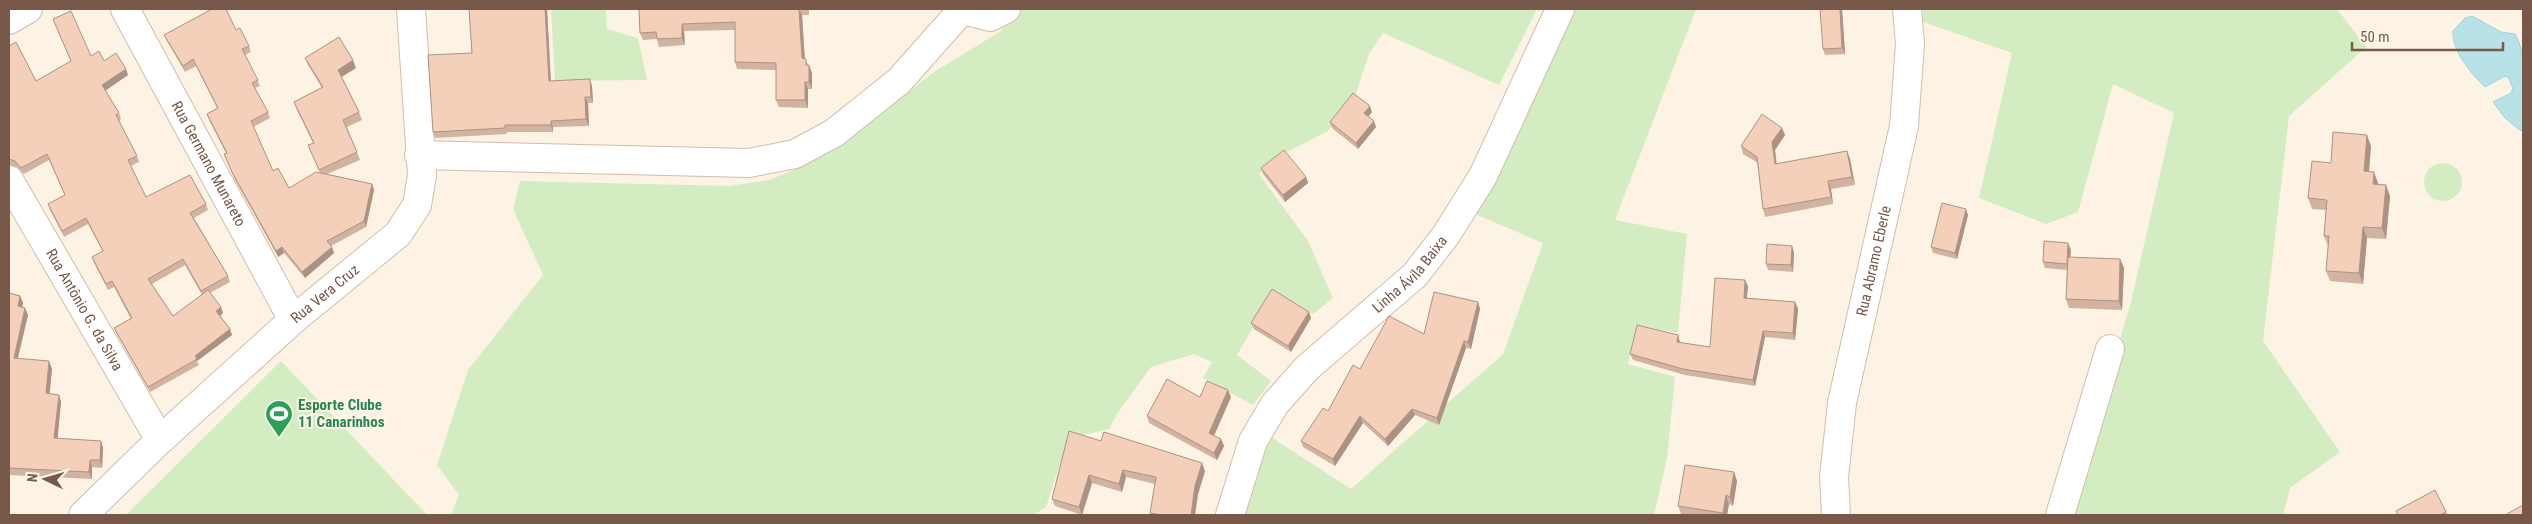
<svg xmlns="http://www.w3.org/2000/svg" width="2532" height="524" viewBox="0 0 2532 524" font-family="'Roboto Condensed',sans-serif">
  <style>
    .green { fill: #d4ecc2 }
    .water { fill: #b8e2e8; stroke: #9ed3db }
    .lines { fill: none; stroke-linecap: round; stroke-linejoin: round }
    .minor-casing { stroke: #d2bcad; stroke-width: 30 }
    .minor { stroke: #fff; stroke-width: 28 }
    .wall { fill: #d2b3a1; fill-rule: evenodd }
    .shaded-wall { fill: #ab9283 }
    .building { fill: #f4d0bb; stroke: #ab9283 }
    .labels { text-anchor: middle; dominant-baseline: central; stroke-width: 4; stroke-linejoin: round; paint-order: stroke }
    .street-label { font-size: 15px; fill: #785848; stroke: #fff7ec }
    .leisure-label { font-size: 15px; font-weight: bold; fill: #27864d; stroke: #fff7ec; text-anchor: start }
  </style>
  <rect width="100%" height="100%" fill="#fdf3e5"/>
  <!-- green -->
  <g class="green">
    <polygon points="551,9 606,9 607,29 638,38 647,80 555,81"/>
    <polygon points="1015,9 1537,9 1499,85 1383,33 1369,54 1356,93 1328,131 1287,152 1259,174 1308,241 1333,298 1313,314 1274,291 1237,355 1271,381 1253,405 1203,378 1212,362 1194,354 1151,367 1117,414 1109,429 1068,439 1046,507 1033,515 451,515 459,495 437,465 468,370 543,275 513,209 520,181 729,186 769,180 799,168 844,141 934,72 1001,31"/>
    <polygon points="1576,9 1696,9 1615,220 1687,234 1678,333 1636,325 1628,364 1675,377 1667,458 1654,515 1243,515 1266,434 1351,489 1503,354 1543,243 1475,214 1500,174"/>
    <polygon points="1922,9 2337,9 2366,47 2289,116 2263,341 2340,452 2290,488 2283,515 2067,515 2131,302 2174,113 2113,84 2078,212 2046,224 1979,198 2012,53 1923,22"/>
    <circle cx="2443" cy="182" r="19"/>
    <polygon points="281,361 427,515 126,515"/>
  </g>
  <!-- water -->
  <path class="water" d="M2472,16l29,16 14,2c15,26 8,65 8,93l-2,4 -16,-13 -12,-16 18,-9 2,-4 -4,-11 -4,-2 -20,11c-14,-14 -33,-35 -32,-56l12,-13z"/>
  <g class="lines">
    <defs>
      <g id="minor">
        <path id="s1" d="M125,9l168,311"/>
        <polyline points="960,9 990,17 1006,9"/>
        <polyline points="9,20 28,9"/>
        <polyline points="419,155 749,163 795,154 834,133 899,81 962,10"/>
        <path id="s2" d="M9,180l151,260"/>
        <path id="s3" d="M83,515l77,-75 133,-120 105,-86 19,-29 5,-30 -11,-166"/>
        <path id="s4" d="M1230,515l23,-74 22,-37 32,-36 108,-93 31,-40 37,-59 77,-167"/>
        <path id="s5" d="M1836,515l-2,-38 8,-74 62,-277 6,-82 -3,-35"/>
        <polyline points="2060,515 2110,349"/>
      </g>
    </defs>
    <!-- minor casing -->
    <use href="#minor" class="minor-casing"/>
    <!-- minor -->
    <use href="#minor" class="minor"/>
  </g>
  <!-- wall -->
  <g class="wall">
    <polygon points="469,9 547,9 551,81 592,86 593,103 588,103 589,126 553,127 553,132 507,132 507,134 435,138 433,132 472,53"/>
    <polygon points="639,9 809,9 809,15 802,15 805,58 812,73 812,89 808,89 808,108 779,107 776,100 776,70 737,69 735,62 735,30 684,31 685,45 659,47 657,39 643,40 640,33"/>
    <polygon points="1842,9 1845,54 1825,55 1823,49"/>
    <path d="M53,19l38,37 13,5 24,14 -23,15 14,23 2,6 -2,2 18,35 2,6 -8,4 15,31 60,7 2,6 -14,8 34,58 2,6 -20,11 11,14 2,6 -3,2 10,14 2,6 -35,26 2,4 -49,27 -33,-58 -3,-6 17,-9 -17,-32 -6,3 -14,-27 -2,-6 11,-5 -15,-28 -24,13 -14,-27 -2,-6 17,-9 -16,-35 -25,14 -7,-7 -8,-2v-119l27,35 35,-19zM185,265l17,30 -29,21 -21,-32z"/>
    <polygon points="236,30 249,46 251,52 245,55 260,86 255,88 268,112 270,118 253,127 273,171 289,188 320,173 308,145 313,143 297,110 294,102 322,88 308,65 305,58 356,68 342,77 359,112 362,120 347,127 360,160 327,174 372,184 374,190 366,227 331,246 334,253 305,278 284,253 278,257 235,180 224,154 226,153 209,120 207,114 217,108 196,66 185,72 167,41 164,35"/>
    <polygon points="1372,112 1368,117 1376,127 1358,149 1332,128 1330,122"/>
    <polygon points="1782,128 1785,135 1775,150 1777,164 1847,151 1850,159 1855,185 1831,189 1833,204 1765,217 1763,209 1758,163 1743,154 1741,146"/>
    <polygon points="2371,146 2369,171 2378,183 2378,185 2390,196 2386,239 2367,238 2363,284 2330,281 2326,271 2328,247 2328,246 2324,236 2326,210 2312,209 2308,198 2331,163"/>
    <polygon points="1261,168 1306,177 1308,183 1285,202 1263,174"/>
    <polygon points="1968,215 1957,259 1933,253 1931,247"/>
    <polygon points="2071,250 2070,258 2120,259 2124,268 2122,310 2069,308 2066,299 2067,270 2045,268 2043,262"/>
    <polygon points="1794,252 1793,272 1768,270 1766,264"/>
    <polygon points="1748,286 1747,298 1795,302 1798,309 1795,340 1765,337 1755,386 1685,375 1633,360 1630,354 1680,342 1680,343 1710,347"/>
    <polygon points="9,293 20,296 23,303 22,307 25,308 28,315 18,358 52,369 49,394 59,395 61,402 57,439 101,441 103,448 102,468 92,467 92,479 9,475"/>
    <polygon points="1478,302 1480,309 1471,349 1466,348 1439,425 1415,415 1388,446 1363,423 1335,466 1303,447 1301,441 1328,411 1360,369 1424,334"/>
    <polygon points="1309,312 1311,318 1291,352 1254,329 1251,323"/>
    <polygon points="1200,397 1231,397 1214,436 1221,439 1224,446 1217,460 1149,423 1147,416"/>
    <polygon points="1101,441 1205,471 1198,494 1195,515 1151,515 1150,513 1155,484 1126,477 1122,492 1092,483 1082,515 1055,506 1052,499"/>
    <polygon points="1734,472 1737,481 1733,506 1729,504 1727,515 1687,515 1681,514 1678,506"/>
    <polygon points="2396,511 2446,512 2447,515 2398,515"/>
  </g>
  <!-- shaded-wall -->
  <g class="shaded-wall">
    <polygon points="545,9 547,9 551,87 549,81"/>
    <polygon points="799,9 802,15 805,66 802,58"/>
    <polygon points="1840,9 1842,9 1845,54 1842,48"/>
    <polygon points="682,24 684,31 685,45 682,38"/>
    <polygon points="353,60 356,68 341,77 338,70"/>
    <polygon points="809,65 812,73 812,89 809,82"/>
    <polygon points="126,69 128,75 105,91 102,85"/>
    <polygon points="590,79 592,86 593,103 591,97"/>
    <polygon points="805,82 808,89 808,108 805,100"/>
    <polygon points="585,97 588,103 589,126 586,119"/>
    <polygon points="1370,106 1372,112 1366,119 1364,113"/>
    <polygon points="551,121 553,127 553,132 551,125"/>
    <polygon points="1374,121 1376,127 1358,149 1356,143"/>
    <polygon points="1782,128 1785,135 1775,150 1777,172 1775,164 1772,142"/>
    <polygon points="2367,135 2371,146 2368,182 2364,171"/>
    <polygon points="1847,151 1850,159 1855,185 1852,177"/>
    <polygon points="2374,172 2378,183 2377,195 2373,184"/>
    <polygon points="1306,177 1308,183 1285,202 1283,195"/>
    <polygon points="1828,181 1831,189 1833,204 1831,197"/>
    <polygon points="372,184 374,190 366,227 364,221"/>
    <polygon points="2386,185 2390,196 2386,239 2382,228"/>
    <polygon points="1966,209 1968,215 1957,259 1955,253"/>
    <polygon points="2363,227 2367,238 2363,284 2359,273"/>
    <polygon points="2068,243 2071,250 2069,270 2067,264"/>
    <polygon points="1792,246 1794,252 1793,272 1791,265"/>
    <polygon points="282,247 284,253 278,257 276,251"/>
    <polygon points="332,247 334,253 305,278 302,272"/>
    <polygon points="2120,259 2124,268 2122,310 2119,301"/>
    <polygon points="1745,280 1748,286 1746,304 1744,298"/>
    <polygon points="20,296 23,303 21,313 18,306"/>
    <polygon points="1478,302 1480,309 1471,349 1468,342"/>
    <polygon points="1795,302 1798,309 1795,340 1793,333"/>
    <polygon points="221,307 223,313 219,317 216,311"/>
    <polygon points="25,308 28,315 16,365 14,358"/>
    <polygon points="1309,312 1311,318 1291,352 1288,346"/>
    <polygon points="230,329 232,335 197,361 195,356"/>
    <polygon points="1763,331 1765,337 1755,386 1753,380"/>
    <polygon points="1678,335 1680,342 1679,348 1677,342"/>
    <polygon points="1464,341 1466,348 1439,425 1437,418"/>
    <polygon points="49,361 52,369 49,400 46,393"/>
    <polygon points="1228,390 1231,397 1212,440 1209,433"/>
    <polygon points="59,395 61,402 57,445 54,438"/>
    <polygon points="1412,409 1415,415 1388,446 1385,439"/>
    <polygon points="1360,416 1363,423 1335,466 1333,459"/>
    <polygon points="1221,439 1224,446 1217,460 1214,453"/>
    <polygon points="101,441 103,448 102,468 100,460"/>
    <polygon points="90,460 92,467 92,479 89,472"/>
    <polygon points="1202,463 1205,471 1198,494 1195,515 1191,515 1195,486"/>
    <polygon points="1123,470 1126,477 1122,492 1119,484"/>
    <polygon points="1734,472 1737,481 1733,506 1730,497"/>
    <polygon points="1089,475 1092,483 1082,515 1079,507"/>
    <polygon points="1726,495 1729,504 1727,515 1724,515 1723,513"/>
  </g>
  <!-- building -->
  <g class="building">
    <polygon points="212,9 226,9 236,30 240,28 249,46 242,49 258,80 252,83 268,112 251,121 273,171 278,168 289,188 316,172 372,184 364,221 327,241 332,247 302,272 282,247 276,251 233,174 224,154 227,153 207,114 218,108 193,59 183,66 164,35"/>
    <polygon points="469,9 545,9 549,81 590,79 591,97 585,97 586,119 551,121 551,125 505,125 505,128 433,132 428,55 472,53"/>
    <polygon points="639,9 799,9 802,58 806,59 806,65 809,65 809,82 805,82 805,100 776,100 776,63 735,62 735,22 682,24 682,38 657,39 656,32 640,33"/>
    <polygon points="1820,9 1840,9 1842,48 1823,49"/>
    <polygon points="71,11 91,56 99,51 104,61 116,53 126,69 102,85 119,113 116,115 137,156 128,160 146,197 190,175 206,204 190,213 228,276 201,291 183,259 148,279 173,316 208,290 221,307 216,311 230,329 195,356 197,359 148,387 114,328 132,318 112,281 106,284 92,257 103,251 86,218 62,231 48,204 65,195 47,154 21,168 15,161 9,159 9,46 16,42 36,81 71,61 53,19"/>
    <polygon points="339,37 353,60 338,70 359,112 343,120 357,152 319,170 308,145 314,143 294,102 323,87 305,58"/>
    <polygon points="1353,93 1370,106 1364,113 1374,121 1356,143 1330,122"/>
    <polygon points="1762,114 1782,128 1772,142 1775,164 1847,151 1852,177 1828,181 1831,197 1763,209 1757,157 1741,146"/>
    <polygon points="2333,132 2367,135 2364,171 2374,172 2373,184 2386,185 2382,228 2363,227 2359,273 2326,271 2329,236 2324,236 2327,200 2308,198 2312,161 2331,163"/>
    <polygon points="1284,150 1306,177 1283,195 1261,168"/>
    <polygon points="1942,203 1966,209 1955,253 1931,247"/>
    <polygon points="2044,241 2068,243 2067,264 2043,262"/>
    <polygon points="1767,244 1792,246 1791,265 1766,264"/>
    <polygon points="2068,257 2120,259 2119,301 2066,299"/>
    <polygon points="1715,278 1745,280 1744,298 1795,302 1793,333 1763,331 1753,380 1683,369 1630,354 1637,325 1678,335 1677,342 1710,347"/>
    <polygon points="1272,289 1309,312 1288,346 1251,323"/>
    <polygon points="1434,292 1478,302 1468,342 1464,341 1437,418 1412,409 1385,439 1360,416 1333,459 1301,441 1323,408 1328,411 1353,365 1360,369 1389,316 1424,334"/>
    <polygon points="9,293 20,296 18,306 25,308 14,358 49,361 46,393 59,395 54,438 101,441 100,460 90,460 89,472 9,468"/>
    <polygon points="1167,379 1200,397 1207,381 1228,390 1209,433 1221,439 1214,453 1147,416"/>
    <polygon points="1069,431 1101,441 1104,432 1202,463 1195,486 1191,515 1162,515 1150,513 1156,477 1123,470 1119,484 1089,475 1079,507 1052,499"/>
    <polygon points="1685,465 1734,472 1730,497 1726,495 1723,513 1678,506"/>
    <polygon points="2435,490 2446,512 2440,515 2398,515 2396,511"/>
    <polygon points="2523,505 2523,515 2505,515"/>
  </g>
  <!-- icons -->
  <defs>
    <symbol id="stadium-pin" viewBox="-11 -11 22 30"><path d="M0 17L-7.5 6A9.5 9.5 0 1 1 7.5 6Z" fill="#2e9e5b" stroke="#fff7ec"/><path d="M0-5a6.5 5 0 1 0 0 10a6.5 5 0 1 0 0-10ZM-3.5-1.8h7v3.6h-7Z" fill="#fff"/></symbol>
  </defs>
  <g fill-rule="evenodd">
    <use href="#stadium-pin" x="263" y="398" width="32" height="43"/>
  </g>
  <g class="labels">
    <!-- street labels -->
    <g class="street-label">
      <text stroke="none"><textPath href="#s1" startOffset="176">Rua Germano Munareto</textPath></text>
      <text stroke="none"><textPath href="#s5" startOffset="258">Rua Abramo Eberle</textPath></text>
      <text stroke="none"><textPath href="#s4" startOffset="308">Linha Ávila Baixa</textPath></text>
      <text stroke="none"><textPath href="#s3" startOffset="328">Rua Vera Cruz</textPath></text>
      <text stroke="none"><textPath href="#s2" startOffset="150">Rua Antônio G. da Silva</textPath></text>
    </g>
    <!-- leisure labels -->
    <g class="leisure-label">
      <text x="298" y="405">Esporte Clube<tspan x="298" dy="17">11 Canarinhos</tspan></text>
    </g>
  </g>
  <!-- border -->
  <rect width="2532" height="524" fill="none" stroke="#785848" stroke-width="20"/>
  <!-- north arrow -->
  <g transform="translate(45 479) rotate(275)" stroke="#fff7ec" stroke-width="4" paint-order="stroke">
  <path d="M0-4L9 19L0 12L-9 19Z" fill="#785848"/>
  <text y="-8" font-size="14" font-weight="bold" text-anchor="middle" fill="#785848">N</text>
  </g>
  <!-- scale -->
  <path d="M2352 42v8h151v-8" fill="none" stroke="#785848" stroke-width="2.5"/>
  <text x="2360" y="42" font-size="15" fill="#785848" stroke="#fff7ec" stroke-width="4" paint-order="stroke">50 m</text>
</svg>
